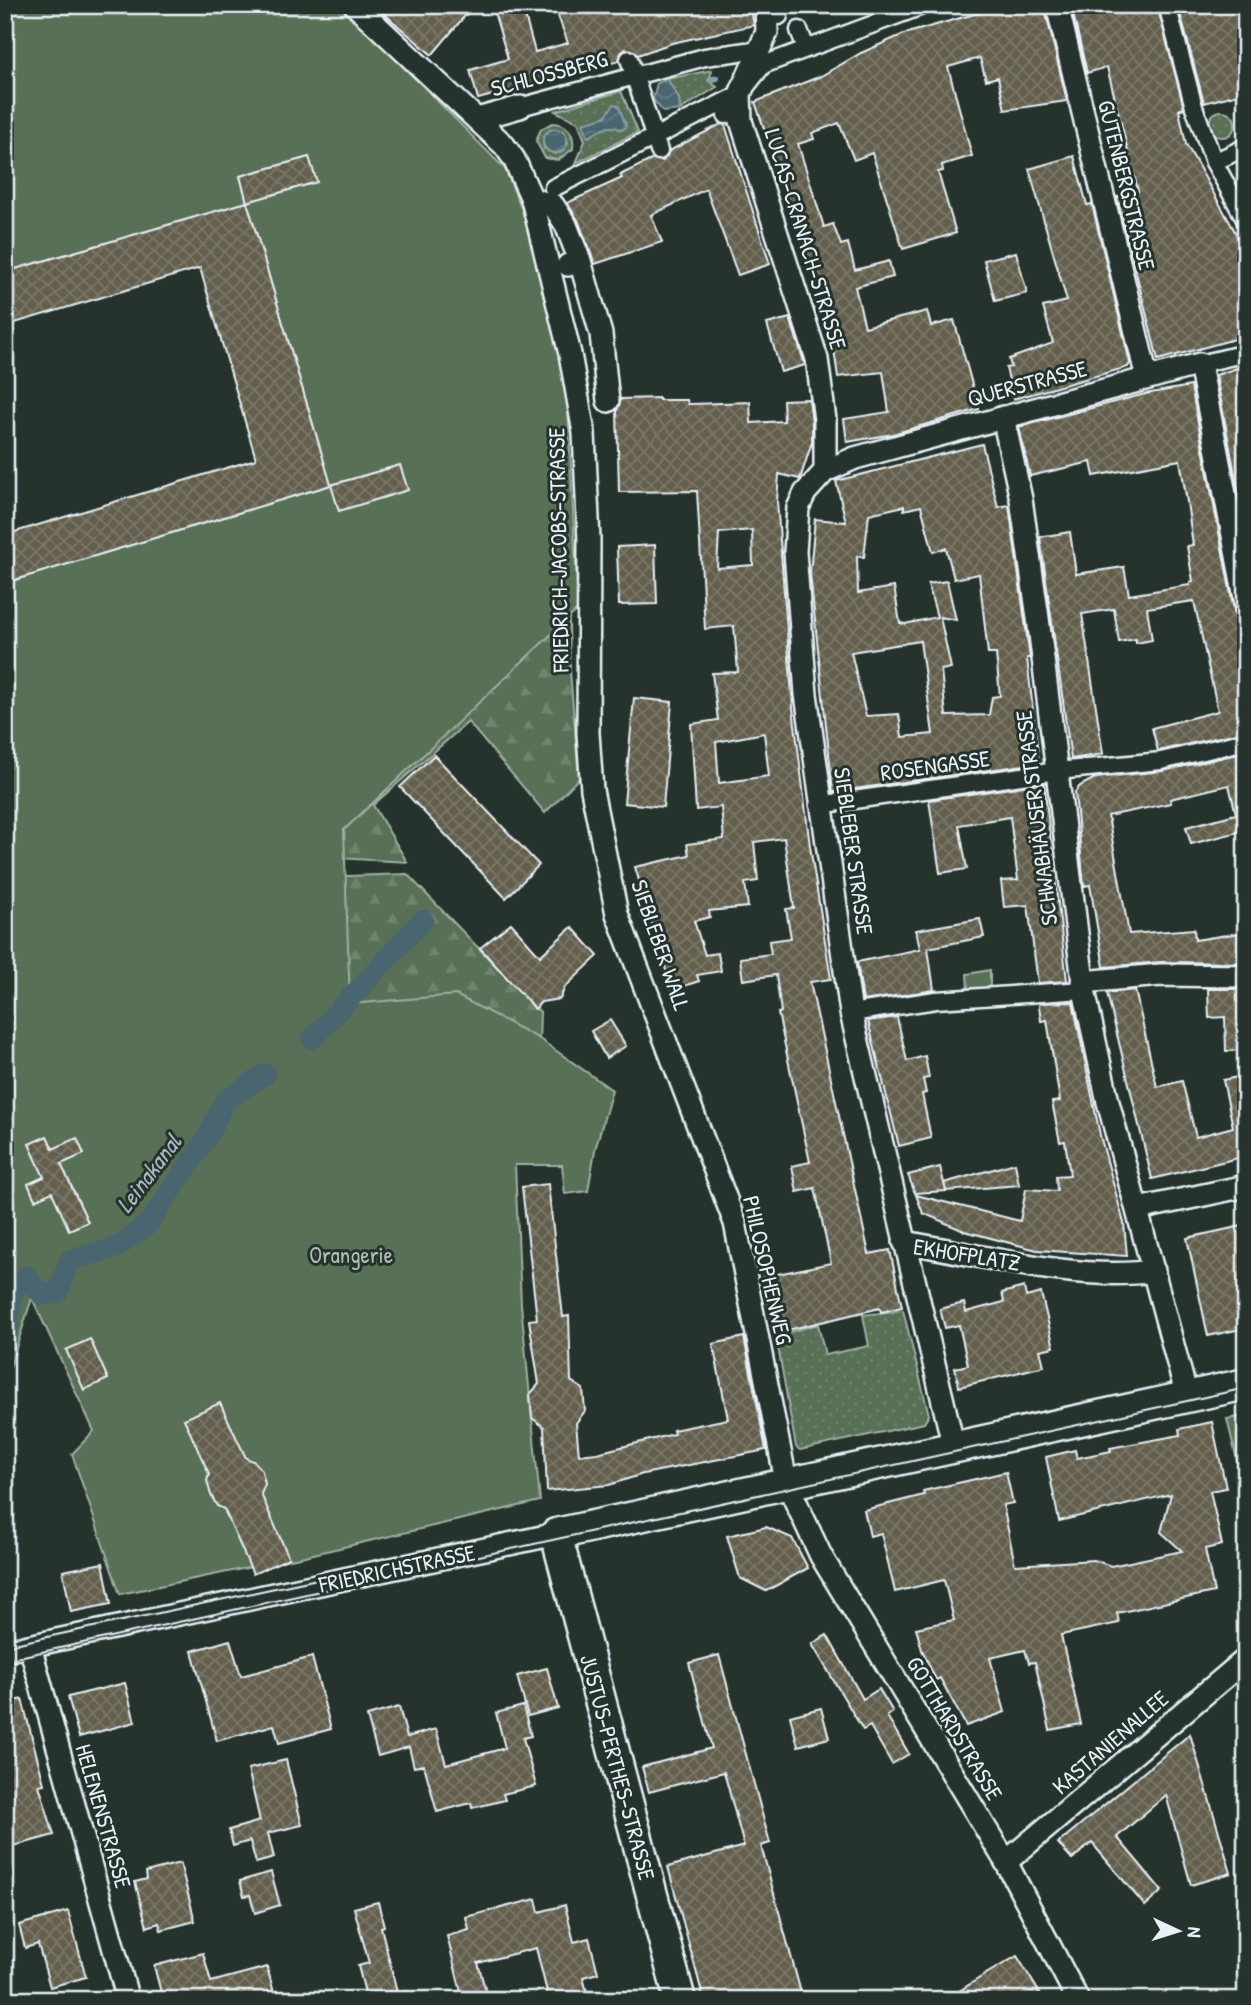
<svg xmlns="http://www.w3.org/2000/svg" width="1251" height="2005" viewBox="0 0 1251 2005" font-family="'Patrick Hand',sans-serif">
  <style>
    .grass { fill: url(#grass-dots); stroke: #a0b0a6; stroke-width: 2; fill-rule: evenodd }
    .forest { fill: url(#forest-firs); stroke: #a0b0a6; stroke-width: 2 }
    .park { fill: #586f54; stroke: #a0b0a6; stroke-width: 2; fill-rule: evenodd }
    .water { fill: url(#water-waves); stroke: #899ea6; stroke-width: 2 }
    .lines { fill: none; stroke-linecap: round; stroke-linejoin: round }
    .stream { stroke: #899ea6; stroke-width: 6 }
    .canal { stroke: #49666f; stroke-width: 21 }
    .building { fill: url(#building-cross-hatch); stroke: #e8f1f8; stroke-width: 2; fill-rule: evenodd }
    .pedestrian-casing { stroke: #e8f1f8; stroke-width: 21 }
    .minor-casing { stroke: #e8f1f8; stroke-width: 26 }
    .secondary-casing { stroke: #e8f1f8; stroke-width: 35 }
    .pedestrian { stroke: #26332d; stroke-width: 16 }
    .minor { stroke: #26332d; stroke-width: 21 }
    .secondary { stroke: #26332d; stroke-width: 30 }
    .tram { stroke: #e8f1f8; stroke-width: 2 }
    .labels { text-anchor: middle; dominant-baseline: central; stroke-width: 6; stroke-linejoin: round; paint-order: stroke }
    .street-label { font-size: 23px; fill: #e8f1f8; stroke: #26332d }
    .park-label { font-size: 23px; fill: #aebdb6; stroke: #26332d }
    .water-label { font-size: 24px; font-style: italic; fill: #a8b9c1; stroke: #26332d }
  </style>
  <defs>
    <pattern id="grass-dots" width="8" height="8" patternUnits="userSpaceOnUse" patternTransform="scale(1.75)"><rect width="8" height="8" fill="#586f54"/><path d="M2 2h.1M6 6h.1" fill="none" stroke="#70846d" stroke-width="1.8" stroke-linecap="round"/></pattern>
    <pattern id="forest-firs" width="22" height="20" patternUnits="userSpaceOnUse" patternTransform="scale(1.75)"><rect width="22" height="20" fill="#586f54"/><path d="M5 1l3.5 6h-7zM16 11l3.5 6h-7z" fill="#70846d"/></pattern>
    <pattern id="water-waves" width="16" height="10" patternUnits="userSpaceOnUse" patternTransform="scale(1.75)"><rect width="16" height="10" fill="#49666f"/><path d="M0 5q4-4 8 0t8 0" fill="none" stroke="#637c84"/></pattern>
    <pattern id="building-cross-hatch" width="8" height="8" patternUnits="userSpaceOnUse" patternTransform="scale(1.75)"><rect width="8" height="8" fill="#645f4d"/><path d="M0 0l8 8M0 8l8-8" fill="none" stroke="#7a7667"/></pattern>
  </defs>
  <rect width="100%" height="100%" fill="#26332d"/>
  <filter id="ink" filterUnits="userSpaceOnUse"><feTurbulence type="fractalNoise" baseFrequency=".0143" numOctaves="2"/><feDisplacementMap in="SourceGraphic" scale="14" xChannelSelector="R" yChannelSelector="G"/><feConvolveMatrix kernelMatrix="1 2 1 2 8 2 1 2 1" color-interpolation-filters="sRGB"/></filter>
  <g filter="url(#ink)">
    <!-- grass -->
    <g class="grass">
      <polygon points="712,70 709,81 717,87 680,110 679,99 667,79"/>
      <polygon points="621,91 638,132 576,163 585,141 578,122 555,111"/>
      <circle cx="1222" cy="124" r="13"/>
      <path d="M552,123c16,0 23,11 21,26l-15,11 -13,-2 -9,-17 5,-12zM556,129l9,4 3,10 -6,9 -7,2 -11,-6 -1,-8z"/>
      <polygon points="903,1310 929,1415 924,1423 800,1450 796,1447 776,1336 818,1324 825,1355 869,1346 863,1315"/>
    </g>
    <!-- forest -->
    <g class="forest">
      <polygon points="567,527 570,671 579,778 545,813 468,722 373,805 407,862 320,857"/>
      <polygon points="407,874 540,1012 539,1044 362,1025 305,990 320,877"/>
      <polygon points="1243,1416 1246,1422 1246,1497 1227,1419"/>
    </g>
    <!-- park -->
    <g class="park">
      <path d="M5,5h337l163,164 26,63 36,156 11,221 -234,221 6,174 106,-9 82,43 74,52 -17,60 -7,41 -23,3 -3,-29h-47l6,139 19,197 -235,55 -185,38 -48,-140 22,-23 -62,-133 -27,85v-800l326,-98 -84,-283 -242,70zM309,157l7,25 -69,20 -7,-26zM400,465l7,25 -68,20 -8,-25z"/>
      <polygon points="990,970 990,987 968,991 967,974"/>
    </g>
    <!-- water -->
    <g class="water">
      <polygon points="667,79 679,99 680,110 663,112 653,99 657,83"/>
      <path d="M614,104l5,2 7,21 -4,3c-15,-8 -22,2 -34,7l-5,-14 22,-6z"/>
      <circle cx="555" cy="141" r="12"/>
    </g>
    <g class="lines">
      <!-- stream -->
      <polyline class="stream" points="710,80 717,78"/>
      <!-- canal -->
      <g class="canal">
        <polyline points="312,1039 423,920"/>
        <polyline points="5,1346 13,1292 26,1276 42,1295 58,1293 70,1260 116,1248 148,1224 207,1138 225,1101 265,1074"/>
      </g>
    </g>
    <!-- building -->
    <g class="building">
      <polygon points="374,5 474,5 432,55"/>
      <polygon points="492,5 522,5 535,52 568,43 554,5 750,5 754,25 672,43 638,55 626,49 621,53 619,61 478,99 470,70 508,59"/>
      <polygon points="1006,5 1044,5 1067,101 1005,110 998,77 986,80 980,58 948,67 972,156 942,165 943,171 938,172 956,233 903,249 872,153 854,160 839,123 812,133 814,139 798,144 824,227 833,224 841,245 848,243 855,270 889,261 893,277 855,287 865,327 927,311 931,326 954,320 979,409 893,434 847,442 844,419 889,412 883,372 838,377 830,322 755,102 821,76 861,53 904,34"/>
      <polygon points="1071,5 1157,5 1184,108 1179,110 1186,144 1246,251 1246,336 1158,360 1117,197 1138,191 1107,67 1087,73"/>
      <polygon points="1178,5 1239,5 1246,31 1246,92 1204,103"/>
      <polygon points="721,124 725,125 770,264 738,275 706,189 651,215 662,242 595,264 578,220 567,203 622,178 620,175 653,159 663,161 669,151"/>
      <polygon points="1074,156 1087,205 1092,204 1130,363 1128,367 1014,399 1006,368 1011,367 1009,359 1053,343 1043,307 1067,301 1029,169"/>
      <polygon points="309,157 317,182 247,202 240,176"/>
      <polygon points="247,202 331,485 5,583 5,535 256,459 200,268 5,326 5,272"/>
      <polygon points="1016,252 1027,293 995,301 984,260"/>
      <polygon points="790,318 805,365 781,372 767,324"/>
      <polygon points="1246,365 1246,394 1242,395 1246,416 1246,532 1216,375"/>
      <polygon points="1191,386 1246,673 1246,731 1158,751 1152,728 1218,711 1194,601 1147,608 1152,640 1136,643 1136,639 1119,642 1114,609 1082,614 1103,754 1071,759 1040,537 1070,532 1076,574 1124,567 1129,595 1190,585 1190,582 1193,581 1187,546 1193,545 1187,502 1180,460 1094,476 1091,462 1030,476 1019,427 1145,394"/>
      <path d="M659,398v2h28l1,4h4l58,-2 1,21 33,-2 -1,-21 26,-1 3,22v21l-12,37 -21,-5 -2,27 16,207 17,138 21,133 -21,3 59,272 21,-4 12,57 -21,5 -1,-4 -105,25 -12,-56 68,-14 -16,-75 -18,4 -5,-26 18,-4 -32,-149 3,-1 -5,-37 -33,5 -3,-22 31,-4 -2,-13 22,-3 -5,-29 8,-1 -10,-70 -30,4 4,39 -13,2 3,24 -39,4 1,6 -16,4 11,34 13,-2 3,18 -24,4 2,6 -27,9 -37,-123 54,-12 -2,-11 37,-5 -3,-32 -25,3 -5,-86 27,-4 -6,-47 26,-1 -4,-46 -29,3 -8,-138 -78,1 -2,-82 4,-11zM752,530l1,35 -36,3 2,-35zM764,733l5,43 -50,7 -3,-41z"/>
      <path d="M982,444l16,63 11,-2 21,153h-3l12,105 -206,29 -23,-219 5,-54 31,3 -10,-41zM904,506v4l17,-4 12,46 13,-4 8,31 25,-5 9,80h8l4,42 -8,1 -3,18 -43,1 -5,-46 10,-2 -11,-51 16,3 -9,-39 -19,3 9,33 -32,7 -5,-1 -6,-36 -36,6 -1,-37 7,1 5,-43zM920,641l13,93 -31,3 -3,-23 -33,2 -15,-64z"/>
      <polygon points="400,465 408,490 339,511 331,485"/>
      <polygon points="655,545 657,604 619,605 617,547"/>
      <polygon points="634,698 672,702 663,807 624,803"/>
      <polygon points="1246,752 1246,830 1191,844 1186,827 1236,814 1229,785 1170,799 1171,803 1108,816 1129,934 1194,929 1195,940 1246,932 1246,963 1161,962 1104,967 1090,885 1084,886 1075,792 1080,786 1095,778 1163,771"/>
      <polygon points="434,755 539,865 506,898 400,787"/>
      <polygon points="1044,783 1067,981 1038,983 1028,905 1004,907 1001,881 1018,880 1010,817 959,825 967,869 940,873 929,800"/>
      <polygon points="980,919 984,937 928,948 934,990 863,1001 857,962 920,949 916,930"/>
      <polygon points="511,923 540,956 572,927 598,956 565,987 560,999 541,1002 535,1009 480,948"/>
      <polygon points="1208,989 1246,989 1246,1050 1226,1051 1225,1017 1209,1018"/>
      <polygon points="1135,990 1157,1087 1182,1081 1196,1137 1233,1127 1223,1080 1246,1075 1246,1156 1152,1179 1107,993"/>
      <polygon points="1073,1002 1100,1135 1124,1223 1127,1256 1037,1250 964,1231 923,1213 916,1195 1020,1221 1026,1189 1057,1191 1056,1176 1070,1175 1065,1141 1060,1142 1052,1102 1060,1101 1047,1020 1041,1021 1039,1006 1040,1003"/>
      <polygon points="897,1017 907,1061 925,1056 929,1078 923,1079 926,1093 922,1094 931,1138 899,1146 868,1021"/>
      <polygon points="610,1020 626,1046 606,1058 591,1031"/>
      <polygon points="47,1136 53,1149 77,1138 84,1154 61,1164 88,1222 69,1230 52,1192 35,1200 28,1184 44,1177 29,1144"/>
      <polygon points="1015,1163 1019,1185 946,1191 944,1183"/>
      <polygon points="940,1167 946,1191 915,1193 908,1175"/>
      <polygon points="548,1184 563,1317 569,1316 571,1381 583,1389 585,1411 576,1423 579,1455 597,1453 674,1434 673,1430 728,1419 713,1344 744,1337 766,1450 643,1474 609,1485 547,1491 544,1427 532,1418 530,1394 539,1384 529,1320 537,1319 522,1187"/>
      <polygon points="1246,1225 1246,1328 1208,1336 1187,1238"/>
      <polygon points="1024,1287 1026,1297 1041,1293 1054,1347 1040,1350 1044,1366 959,1387 955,1368 968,1365 959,1325 945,1328 940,1309 964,1303 966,1312 1004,1302 1002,1293"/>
      <polygon points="90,1339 108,1379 84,1390 66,1350"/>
      <polygon points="220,1403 246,1458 255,1462 262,1471 265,1484 261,1494 289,1558 253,1574 224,1509 217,1506 211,1495 207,1481 209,1474 184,1419"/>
      <polygon points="1212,1422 1226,1488 1210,1491 1222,1545 1205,1549 1214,1592 1117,1613 1119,1623 1061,1635 1081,1724 1050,1730 1035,1662 1029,1663 1025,1650 990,1658 1005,1712 966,1726 940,1678 936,1680 922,1650 916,1628 954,1620 944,1580 895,1592 881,1533 870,1536 864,1510 924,1495 923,1491 1006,1472 1013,1503 1003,1505 1015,1565 1094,1560 1111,1566 1182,1551 1161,1532 1171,1494 1059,1521 1046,1457 1075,1450 1077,1458 1111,1451 1110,1448 1180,1435 1179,1429"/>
      <polygon points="766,1527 792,1538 808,1568 766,1591 740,1578 727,1536"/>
      <polygon points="103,1563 111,1604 71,1612 63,1571"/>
      <polygon points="827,1635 863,1699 879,1689 893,1712 887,1716 909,1754 892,1764 870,1726 863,1730 812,1644"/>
      <polygon points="230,1640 241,1676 312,1657 331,1729 279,1743 274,1725 217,1741 192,1651"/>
      <polygon points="719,1655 770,1843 761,1846 803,2000 704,2000 668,1867 744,1846 724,1772 649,1792 642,1767 712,1748 689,1663"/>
      <polygon points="547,1668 558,1708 528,1716 517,1676"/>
      <polygon points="125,1683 135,1722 79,1737 68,1697"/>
      <polygon points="22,1699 44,1784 39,1785 54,1835 14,1846 5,1816 5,1704"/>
      <polygon points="523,1706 531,1736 523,1738 536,1786 503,1794 505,1800 472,1808 471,1803 437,1812 424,1765 414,1767 409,1747 378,1756 367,1716 399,1707 407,1737 436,1729 446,1764 505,1748 496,1713"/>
      <polygon points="821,1708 829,1738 798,1746 790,1716"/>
      <polygon points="1190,1734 1231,1873 1191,1885 1166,1795 1117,1837 1162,1891 1145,1906 1092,1843 1072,1859 1058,1843"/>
      <polygon points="286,1760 302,1825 268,1833 274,1858 256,1863 250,1841 233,1846 229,1830 260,1821 248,1769"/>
      <polygon points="180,1863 195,1921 161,1930 159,1923 147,1927 135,1882 147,1879 146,1872"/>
      <polygon points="271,1872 280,1905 255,1913 250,1895 244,1896 240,1881"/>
      <polygon points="536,1899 539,1912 565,1905 574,1942 589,1938 598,1973 583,1977 589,2000 549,2000 536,1948 478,1963 488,2000 463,2000 447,1936 469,1930 466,1917"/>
      <polygon points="378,1902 384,1926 381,1927 399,2000 367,2000 358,1966 369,1963 354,1908"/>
      <polygon points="68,1911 86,1977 50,1987 38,1944 25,1948 19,1925"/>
      <polygon points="203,1953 211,1982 267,1967 276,2000 163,2000 154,1966"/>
      <polygon points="1017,1956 1044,2000 945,2000 986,1974"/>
    </g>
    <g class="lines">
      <defs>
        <g id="pedestrian">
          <polyline points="776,5 779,16"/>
          <polyline points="1167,5 1194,107 1214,162 1246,221"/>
          <polyline points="799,30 806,48"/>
          <polyline points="629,59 659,151"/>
          <polyline points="520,107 705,57 746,51 758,53"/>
          <polyline points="726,115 740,94"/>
          <polyline points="1214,162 1246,147"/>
          <polyline points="553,188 740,94 763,65 925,5"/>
          <polyline points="1200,364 1246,353"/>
          <polyline points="819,805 1057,771 1161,761 1246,741"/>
          <polyline points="851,1013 936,1000 1084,990"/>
        </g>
        <g id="minor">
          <polyline points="355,5 504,145 514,159 532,199 570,354 584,433 589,540 588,733 592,790 617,914 735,1223 786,1481 821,1556 1006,1862 1078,2000"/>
          <polyline points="766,5 767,32 740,94 741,121 817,359 825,420 825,471"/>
          <polyline points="1057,5 1147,378"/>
          <polyline points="477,119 520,107"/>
          <polyline points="532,199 553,205 566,225 580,261 568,265"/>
          <polyline points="580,261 601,334 608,401"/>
          <polyline points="1003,417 1021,499 1038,618 1084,990 1108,1102 1187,1397"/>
          <polyline points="1082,982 1161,975 1246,976"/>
          <polyline points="1138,1209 1246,1186"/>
          <path d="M904,1242c78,13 172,40 250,29"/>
          <polyline points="954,1448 851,1013 806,694 795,552 798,508 805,493 825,471 855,458 1200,364 1246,603"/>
          <polyline points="30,1646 128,2000"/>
          <polyline points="5,1651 556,1534"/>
          <polyline points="1006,1862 1246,1659"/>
        </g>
        <polyline id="secondary" points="680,2000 556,1534 1246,1384"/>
      </defs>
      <!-- pedestrian casing -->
      <use href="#pedestrian" class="pedestrian-casing"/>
      <!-- minor casing -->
      <use href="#minor" class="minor-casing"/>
      <!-- secondary casing -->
      <use href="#secondary" class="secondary-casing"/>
      <!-- pedestrian -->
      <use href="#pedestrian" class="pedestrian"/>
      <!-- minor -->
      <use href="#minor" class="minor"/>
      <!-- secondary -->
      <use href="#secondary" class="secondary"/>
      <!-- tram -->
      <g class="tram">
        <polyline points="373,1567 465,1547"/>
        <polyline points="5,1646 322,1578"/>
        <polyline points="5,1660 1246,1388"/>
      </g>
    </g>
  </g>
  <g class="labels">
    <!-- street labels -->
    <g class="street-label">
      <text transform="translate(549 73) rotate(-15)">SCHLOSSBERG</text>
      <text transform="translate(1127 185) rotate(76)">GUTENBERGSTRASSE</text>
      <text transform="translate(806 239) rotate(73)">LUCAS-CRANACH-STRASSE</text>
      <text transform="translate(1027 383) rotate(-15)">QUERSTRASSE</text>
      <text transform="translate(558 550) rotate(-91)">FRIEDRICH-JACOBS-STRASSE</text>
      <text transform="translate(935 765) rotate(-8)">ROSENGASSE</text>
      <text transform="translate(1036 818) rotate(-97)">SCHWABHÄUSER STRASSE</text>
      <text transform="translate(854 851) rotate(82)">SIEBLEBER STRASSE</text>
      <text transform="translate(661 945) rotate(71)">SIEBLEBER WALL</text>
      <text transform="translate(967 1254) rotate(9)">EKHOFPLATZ</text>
      <text transform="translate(768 1270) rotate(77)">PHILOSOPHENWEG</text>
      <text transform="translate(397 1568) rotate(-12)">FRIEDRICHSTRASSE</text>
      <text transform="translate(955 1728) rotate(59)">GOTTHARDSTRASSE</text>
      <text transform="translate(1110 1742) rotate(-41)">KASTANIENALLEE</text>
      <text transform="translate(618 1767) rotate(75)">JUSTUS-PERTHES-STRASSE</text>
      <text transform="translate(104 1816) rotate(74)">HELENENSTRASSE</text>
    </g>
    <!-- park labels -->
    <g class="park-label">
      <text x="351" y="1254">Orangerie</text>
    </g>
    <!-- water labels -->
    <g class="water-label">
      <text transform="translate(148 1173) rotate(-53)">Leinakanal</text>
    </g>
  </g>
  <!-- margin -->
  <rect width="1251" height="2005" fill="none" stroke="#26332d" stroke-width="28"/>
  <rect x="14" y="14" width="1223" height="1977" fill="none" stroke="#e8f1f8" stroke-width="2.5" filter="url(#ink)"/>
  <!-- north arrow -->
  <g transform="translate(1178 1931) rotate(94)" stroke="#26332d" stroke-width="5" paint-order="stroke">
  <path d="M0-5L12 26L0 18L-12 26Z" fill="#e8f1f8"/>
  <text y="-10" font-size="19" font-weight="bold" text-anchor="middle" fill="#e8f1f8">N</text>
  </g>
</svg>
